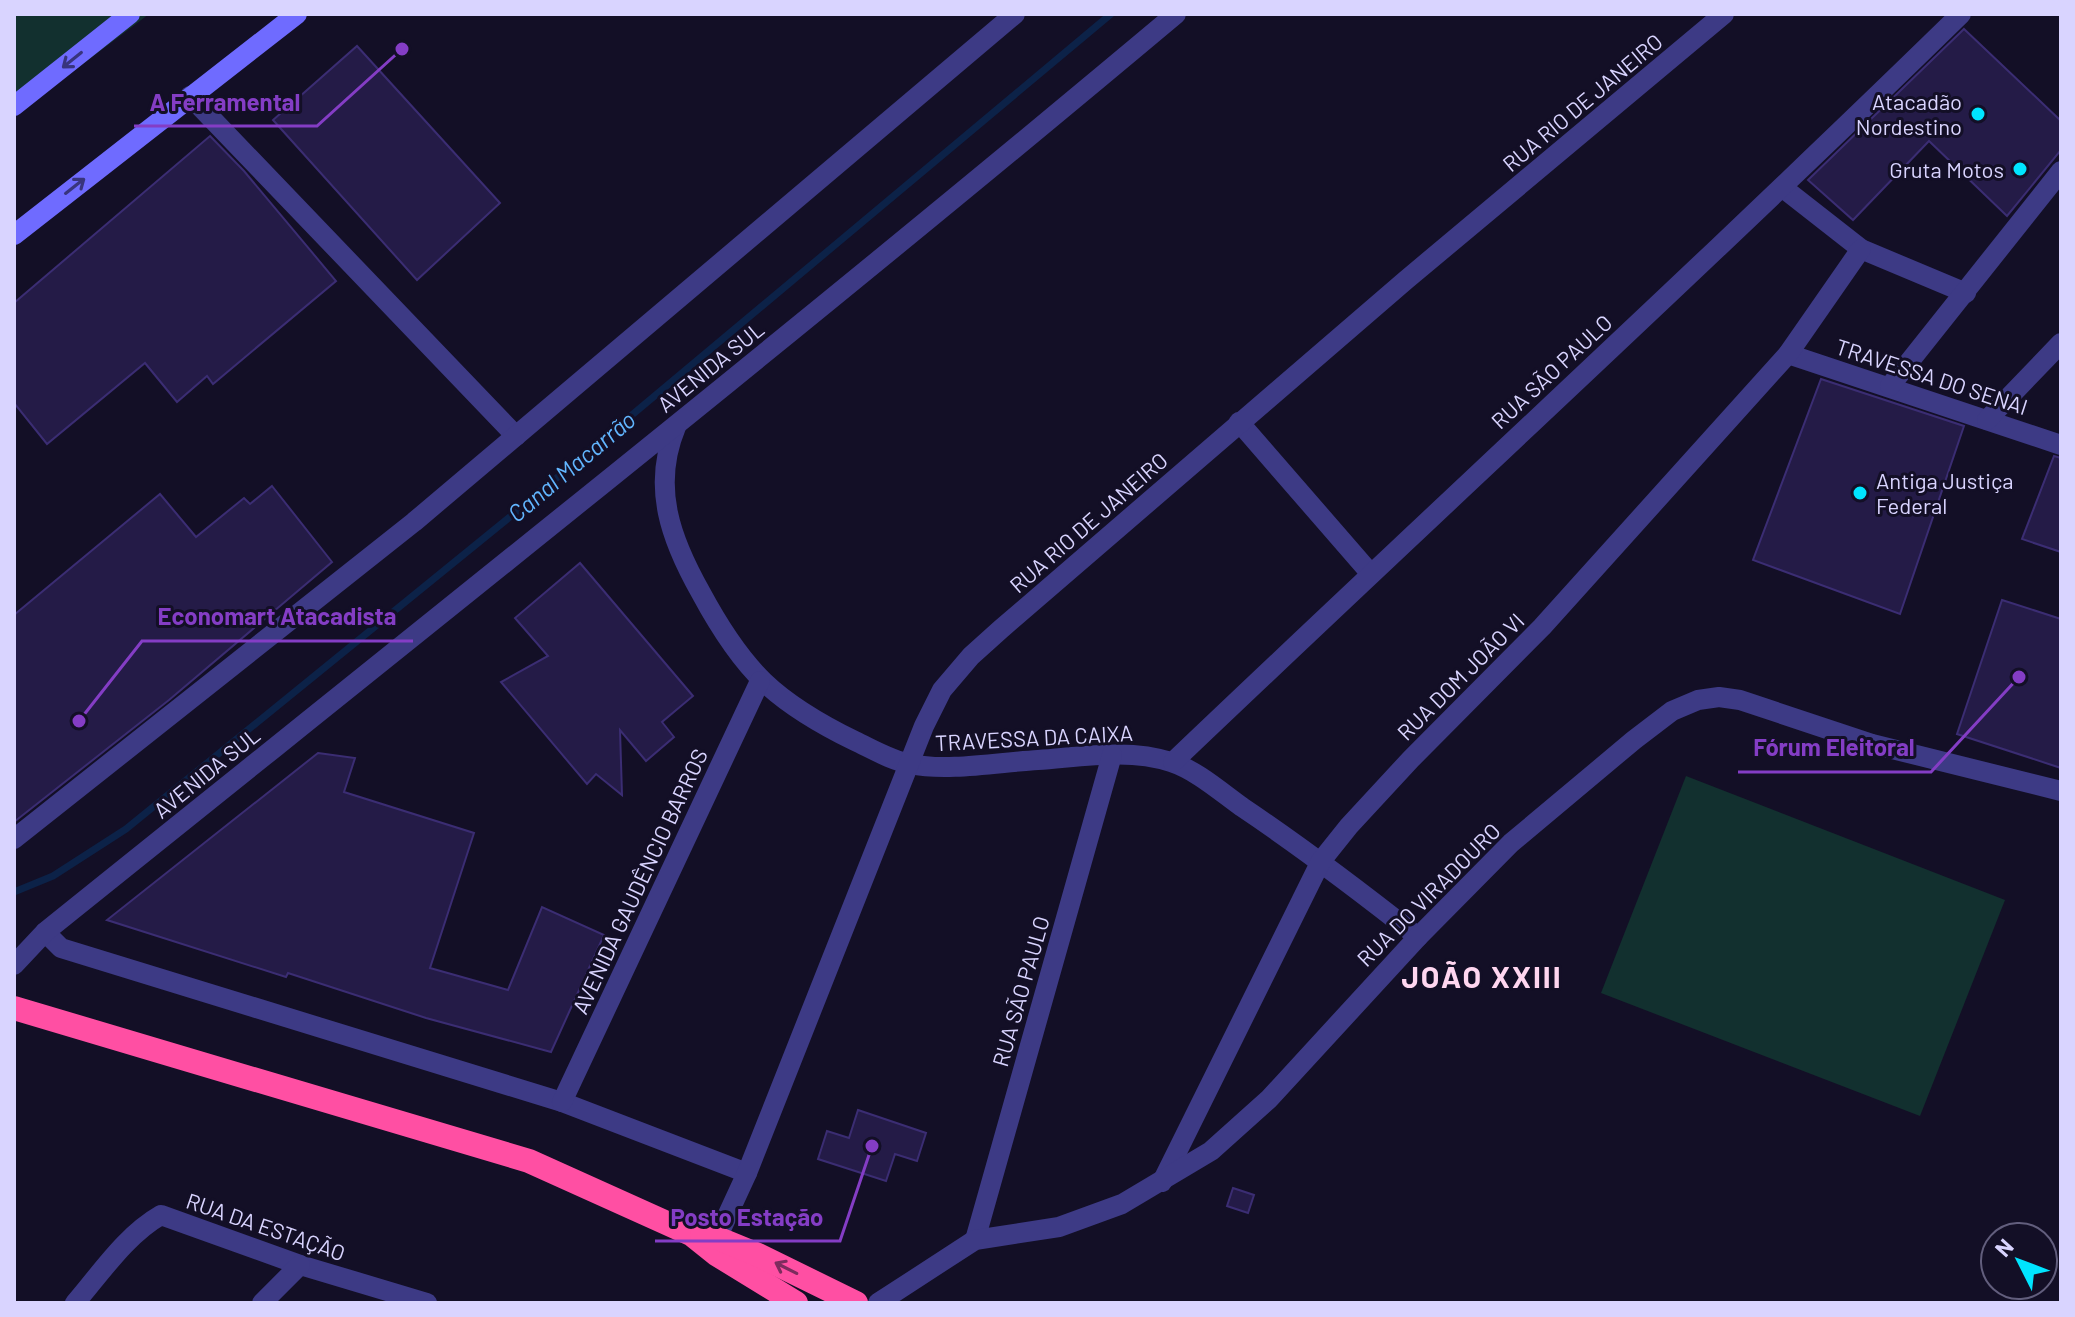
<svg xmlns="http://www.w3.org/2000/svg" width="2075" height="1317" viewBox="0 0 2075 1317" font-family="Barlow,sans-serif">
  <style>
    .green { fill: #12302f }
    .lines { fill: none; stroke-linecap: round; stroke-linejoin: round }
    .stream { stroke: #0c2248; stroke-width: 7 }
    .building { fill: #241b47; stroke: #3b2d73; stroke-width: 2 }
    .street { stroke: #3d3a85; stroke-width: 20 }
    .secondary { stroke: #6f6bff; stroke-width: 20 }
    .highway { stroke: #ff4fa3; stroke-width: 24 }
    .oneway { stroke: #38347d }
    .oneway2 { stroke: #7d2c5e }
    .poi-dot { fill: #00e5ff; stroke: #130f26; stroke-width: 3 }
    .labels { text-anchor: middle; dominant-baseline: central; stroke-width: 6; stroke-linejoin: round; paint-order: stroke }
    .poi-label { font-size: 22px; fill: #d9d4ff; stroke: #130f26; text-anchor: end }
    .street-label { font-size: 22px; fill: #d9d4ff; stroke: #130f26 }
    .water-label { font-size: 24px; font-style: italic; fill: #62b6ff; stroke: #130f26 }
    .district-label { font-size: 30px; font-weight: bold; letter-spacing: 2px; fill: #ffd6f0; stroke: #130f26 }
    .leader { fill: none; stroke: #843dc5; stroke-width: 3 }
    .callout-dot { fill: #843dc5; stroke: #130f26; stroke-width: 3 }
    .callout-label { font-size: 24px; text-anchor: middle; font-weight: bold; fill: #843dc5; stroke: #130f26; stroke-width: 6; stroke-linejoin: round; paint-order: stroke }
  </style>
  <rect width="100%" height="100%" fill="#130f26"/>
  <!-- green -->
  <g class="green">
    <polygon points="14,14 149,14 14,116"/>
    <polygon points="1686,776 2005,900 1920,1116 1601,993"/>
  </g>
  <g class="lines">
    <!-- stream -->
    <polyline class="stream" points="14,892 53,876 126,829 516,512 1111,14"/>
  </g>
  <!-- building -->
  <g class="building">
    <polygon points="1964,29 2061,121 2061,150 2007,216 1929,141 1853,220 1808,180"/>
    <polygon points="357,46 500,203 417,280 273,120"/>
    <polygon points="210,136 244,171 336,281 213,384 207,376 177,402 145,363 47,444 14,403 14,303"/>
    <polygon points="1821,379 1964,426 1900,614 1753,560"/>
    <polygon points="2054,456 2061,458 2061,552 2022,539"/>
    <polygon points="272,486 332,562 169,700 14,822 14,615 160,494 196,537 244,498 250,504"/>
    <polygon points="580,563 693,696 662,722 674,737 646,761 620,730 622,795 596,774 587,784 501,682 548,656 515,618"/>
    <polygon points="2002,600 2061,619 2061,768 1957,734"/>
    <polygon points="318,753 355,758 344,792 474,833 430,968 508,990 542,907 604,935 551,1052 426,1018 288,973 286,977 107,920"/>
    <polygon points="858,1110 926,1133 917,1161 895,1154 886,1181 818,1159 827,1131 849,1138"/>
    <polygon points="1233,1188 1254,1195 1248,1213 1227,1206"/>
  </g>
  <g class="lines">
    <!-- street -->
    <g class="street">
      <polyline points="190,96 516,436"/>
      <polyline points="1783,188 1861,249 1966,293"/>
      <polyline points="1788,354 2061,445"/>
      <polyline points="1890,386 2061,171"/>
      <polyline points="1987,420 2061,343"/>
      <polyline points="1239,422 1371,574"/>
      <path d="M676,427c-25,60 -5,113 25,166 42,78 74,109 154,148 17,8 37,20 56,23 35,8 90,-2 127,-4 43,-3 91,-12 133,2 25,8 50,30 71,45 61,41 119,85 176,130"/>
      <path d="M1173,762c262,-250 529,-495 788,-748"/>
      <polyline points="14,839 414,522 1015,14"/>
      <polyline points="45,932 61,948 562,1102 747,1173"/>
      <path d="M14,965l31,-33c378,-304 759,-606 1131,-918"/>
      <polyline points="562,1102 760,681"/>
      <polyline points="1162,1182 1321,861 1349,826 1411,759 1542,627 1788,354 1861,249"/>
      <polyline points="717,1238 747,1173 924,726 942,690 971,656 1001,629 1406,280 1724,14"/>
      <polyline points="975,1240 1112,755"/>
      <path d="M75,1303c26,-30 51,-68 86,-88l139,50 127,38"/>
      <polyline points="262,1303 300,1265"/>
      <polyline points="878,1303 975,1240 1059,1227 1122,1204 1211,1151 1269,1099 1418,937 1511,843 1634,740 1672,711 1698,700 1719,697 1740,700 1872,744 2061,791"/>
    </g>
    <!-- secondary -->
    <g class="secondary">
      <polyline points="14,106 130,14"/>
      <polyline points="14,235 297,14"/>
    </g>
    <!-- highway -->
    <g class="highway">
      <polyline points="14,1008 529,1161 691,1234 716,1254 796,1303"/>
      <polyline points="702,1235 717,1238 756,1254 856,1303"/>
    </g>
  </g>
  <!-- one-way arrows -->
  <defs><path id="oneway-shaft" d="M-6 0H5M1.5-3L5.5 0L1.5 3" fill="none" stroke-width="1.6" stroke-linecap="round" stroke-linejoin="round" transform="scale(2)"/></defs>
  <g class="oneway">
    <use href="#oneway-shaft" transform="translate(72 60) rotate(141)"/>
    <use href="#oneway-shaft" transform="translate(75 186) rotate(-38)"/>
  </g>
  <use class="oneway2" href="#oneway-shaft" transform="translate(786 1268) rotate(-153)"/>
  <!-- markers -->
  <g class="poi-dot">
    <circle cx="1978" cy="114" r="8"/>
    <circle cx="2020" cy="169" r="8"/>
    <circle cx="1860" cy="493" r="8"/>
  </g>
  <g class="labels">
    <!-- poi labels -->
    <g class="poi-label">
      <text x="1962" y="101">Atacadão<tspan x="1962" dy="25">Nordestino</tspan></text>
      <text x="2004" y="169">Gruta Motos</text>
      <text x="1876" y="480" text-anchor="start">Antiga Justiça<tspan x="1876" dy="25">Federal</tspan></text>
    </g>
    <!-- street labels -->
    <g class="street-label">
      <text transform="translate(1582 102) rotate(-40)">RUA RIO DE JANEIRO</text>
      <text transform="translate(710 366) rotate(-39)">AVENIDA SUL</text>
      <text transform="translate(1551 371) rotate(-43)">RUA SÃO PAULO</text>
      <text transform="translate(1932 376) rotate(18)">TRAVESSA DO SENAI</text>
      <text transform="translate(1088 522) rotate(-41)">RUA RIO DE JANEIRO</text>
      <text transform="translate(1460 676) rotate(-45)">RUA DOM JOÃO VI</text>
      <text transform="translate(1034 737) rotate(-3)">TRAVESSA DA CAIXA</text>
      <text transform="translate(206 772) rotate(-39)">AVENIDA SUL</text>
      <text transform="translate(639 881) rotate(-65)">AVENIDA GAUDÊNCIO BARROS</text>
      <text transform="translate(1428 894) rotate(-45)">RUA DO VIRADOURO</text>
      <text transform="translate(1020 991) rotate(-74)">RUA SÃO PAULO</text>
      <text transform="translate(266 1226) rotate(19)">RUA DA ESTAÇÃO</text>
    </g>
    <!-- water labels -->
    <g class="water-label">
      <text transform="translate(571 466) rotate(-40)">Canal Macarrão</text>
    </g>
    <!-- district labels -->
    <g class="district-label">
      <text x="1482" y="976">JOÃO XXIII</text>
    </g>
  </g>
  <!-- callouts -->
  <path class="leader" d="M402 49L317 126H134M79 721L142 641H413M2019 677L1931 772H1738M872 1146L840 1241H655"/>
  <g class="callout-dot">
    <circle cx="402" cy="49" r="8"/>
    <circle cx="79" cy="721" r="8"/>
    <circle cx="2019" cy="677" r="8"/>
    <circle cx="872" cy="1146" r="8"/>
  </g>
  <g class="callout-label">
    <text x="225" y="111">A Ferramental</text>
    <text x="277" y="625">Economart Atacadista</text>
    <text x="1834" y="756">Fórum Eleitoral</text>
    <text x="747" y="1226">Posto Estação</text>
  </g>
  <!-- border -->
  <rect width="2075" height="1317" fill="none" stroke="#d9d4ff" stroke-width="32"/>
  <!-- north arrow -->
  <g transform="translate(2019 1261) rotate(312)"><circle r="38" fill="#130f26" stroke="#625e7d" stroke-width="2"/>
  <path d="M0-6L14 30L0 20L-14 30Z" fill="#00e5ff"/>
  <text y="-12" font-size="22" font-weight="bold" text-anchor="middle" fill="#d9d4ff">N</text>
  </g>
</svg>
